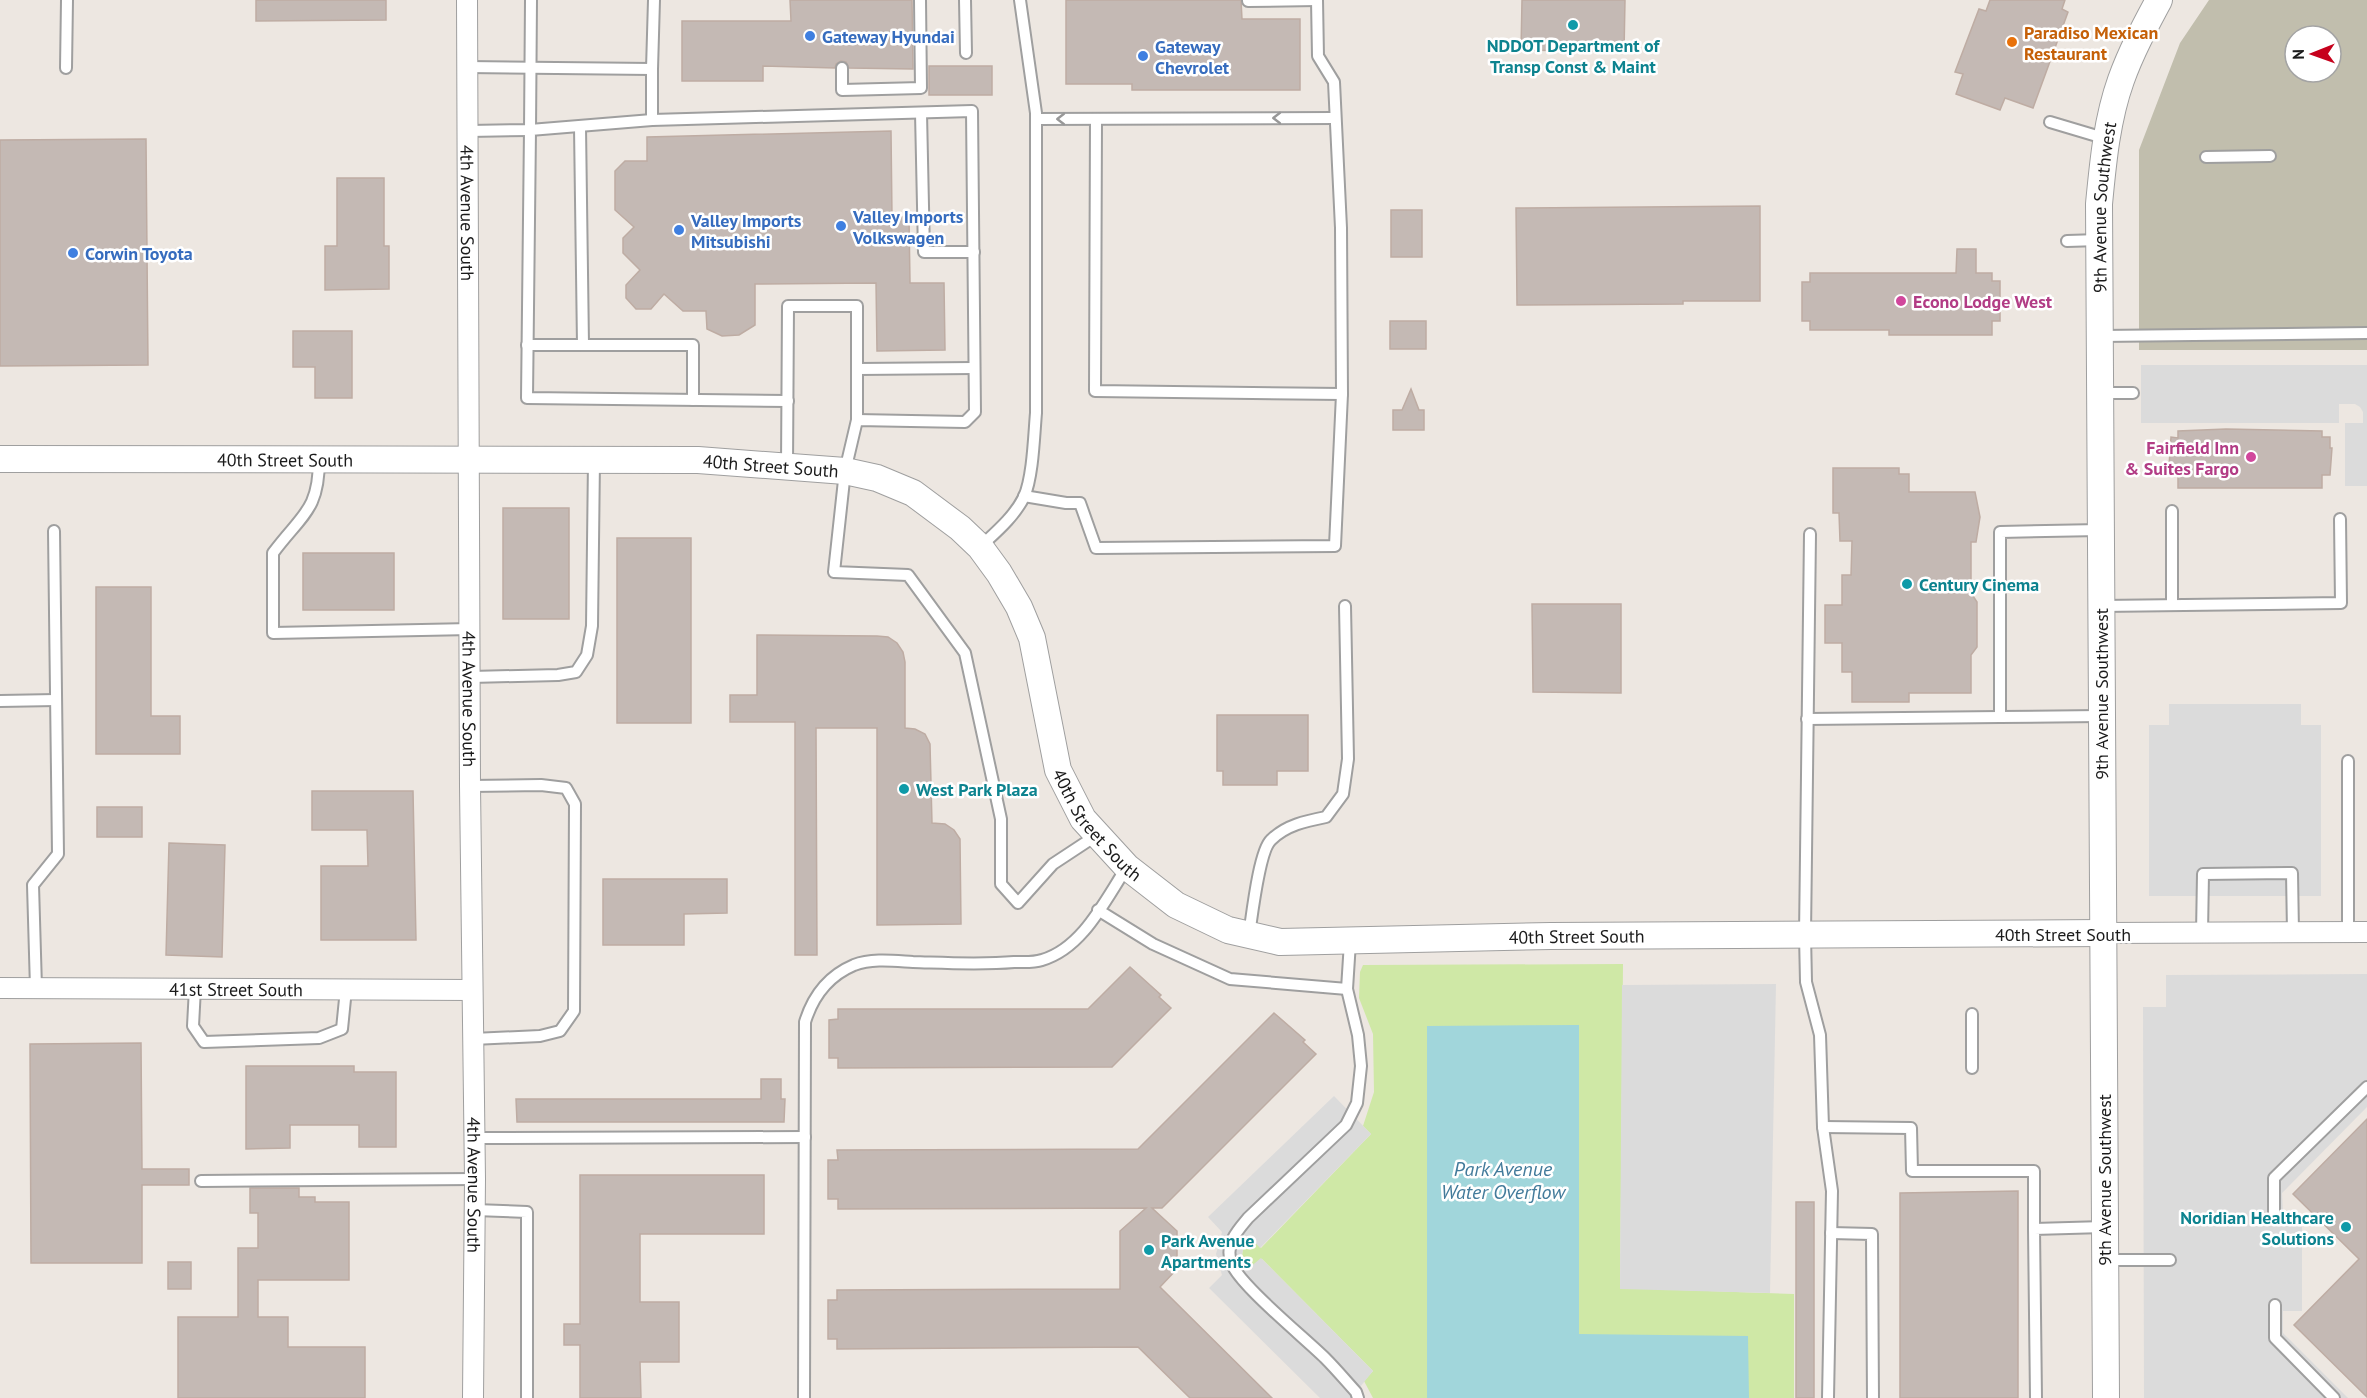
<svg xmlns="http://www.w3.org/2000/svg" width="2367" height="1398" viewBox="0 0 2367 1398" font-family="'PT Sans',sans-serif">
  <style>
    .construction { fill: #c1bead; fill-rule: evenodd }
    .grass { fill: #cfe8a6 }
    .parking { fill: #dbdbdb }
    .water { fill: #a1d6db }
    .building { fill: #c4b9b4; stroke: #beaca3; stroke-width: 1.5 }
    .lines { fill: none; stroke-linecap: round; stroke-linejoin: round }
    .service-casing { stroke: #9f9f9f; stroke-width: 14 }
    .minor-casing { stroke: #9f9f9f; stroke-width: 22 }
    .tertiary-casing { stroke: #9f9f9f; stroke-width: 28 }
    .service { stroke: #fff; stroke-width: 10 }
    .minor { stroke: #fff; stroke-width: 20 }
    .tertiary { stroke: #fff; stroke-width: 26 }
    .oneway { stroke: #989898 }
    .culture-dot { fill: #0f9aa8; stroke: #fff; stroke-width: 2 }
    .shop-dot { fill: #3f7fe0; stroke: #fff; stroke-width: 2 }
    .food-dot { fill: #e8710a; stroke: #fff; stroke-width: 2 }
    .hotel-dot { fill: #d1479c; stroke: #fff; stroke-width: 2 }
    .labels { text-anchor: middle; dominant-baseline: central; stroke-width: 5; stroke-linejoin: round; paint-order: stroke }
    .food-label { font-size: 18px; font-weight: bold; fill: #c56008; stroke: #fff; text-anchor: start }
    .shop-label { font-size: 18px; font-weight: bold; fill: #366cbe; stroke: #fff; text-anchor: start }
    .culture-label { font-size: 18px; font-weight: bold; fill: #0d838f; stroke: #fff; text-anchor: start }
    .street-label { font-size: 18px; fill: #1b1b1b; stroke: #fff }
    .hotel-label { font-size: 18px; font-weight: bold; fill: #b23c85; stroke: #fff; text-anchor: start }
    .water-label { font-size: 20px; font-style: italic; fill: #437b9b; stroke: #fff }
  </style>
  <rect width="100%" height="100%" fill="#ede7e1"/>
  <!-- construction -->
  <path class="construction" d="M2209,0h158v350h-228v-200l41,-107zM2295,36h36v36h-36z"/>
  <!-- grass -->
  <path class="grass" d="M1623,964l-3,324 174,6v104h-421l-9,-17 9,-10 -111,-112 -13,9c-10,-8 -7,-18 -3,-29l5,-1 10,10 110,-114 -8,-8 11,-34 -1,-58 -14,-36 1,-26 3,-7z"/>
  <!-- parking -->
  <g class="parking">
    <polygon points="2141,365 2367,365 2367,486 2345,486 2345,423 2363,423 2363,412 2360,407 2355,404 2339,404 2339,423 2141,423"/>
    <polygon points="2169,704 2301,704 2301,725 2321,725 2321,896 2149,896 2149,725 2169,725"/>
    <polygon points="2367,974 2367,1107 2282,1193 2283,1214 2302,1214 2302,1311 2283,1311 2283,1333 2348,1398 2144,1398 2143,1007 2166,1007 2166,975"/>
    <polygon points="1776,984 1770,1293 1620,1289 1622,985"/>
    <polygon points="1334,1096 1371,1134 1260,1248 1251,1238 1246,1239 1242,1254 1243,1261 1249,1268 1261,1258 1373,1371 1351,1398 1320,1398 1209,1288 1222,1275 1216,1254 1222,1232 1208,1217"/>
  </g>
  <!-- water -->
  <polygon class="water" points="1579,1025 1579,1334 1748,1336 1749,1398 1427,1398 1427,1026"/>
  <!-- building -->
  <g class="building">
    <polygon points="256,0 386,0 386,20 256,21"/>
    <polygon points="790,0 912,0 913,69 849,68 846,62 841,61 836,64 835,68 763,66 763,81 682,81 682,21 791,21"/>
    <polygon points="1066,0 1241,0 1242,19 1300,19 1300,90 1132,90 1132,84 1066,84"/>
    <polygon points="1522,0 1625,0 1624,52 1521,50"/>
    <polygon points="1990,0 2065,0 2062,9 2068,12 2033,108 2005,98 2000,110 1956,94 1963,74 1955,72 1979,9 1986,11"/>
    <rect x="929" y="66" width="63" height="29"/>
    <polygon points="891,131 892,217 909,217 910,283 944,283 945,350 877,351 876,283 755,284 755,325 739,335 722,336 707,329 706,311 683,311 664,294 651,309 636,309 626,298 626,285 640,270 623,253 623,238 634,227 615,210 615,171 625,161 647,161 647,137"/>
    <polygon points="146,139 148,365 0,366 0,140"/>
    <polygon points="337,178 384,178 384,246 389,246 389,289 325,290 325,246 337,246"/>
    <polygon points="1760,206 1760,301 1683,301 1683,304 1517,305 1516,208"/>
    <rect x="1391" y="210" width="31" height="47"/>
    <polygon points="1957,249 1976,249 1976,273 1992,273 1992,281 2000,281 2000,321 1992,321 1992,335 1889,335 1889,330 1810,330 1810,321 1802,321 1802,282 1810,282 1810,273 1956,273"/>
    <rect x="1390" y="321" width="36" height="28"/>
    <polygon points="293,331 352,331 352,398 315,398 315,367 293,367"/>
    <polygon points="1411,389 1419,410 1424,410 1424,430 1393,430 1393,410 1402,410"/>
    <polygon points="2226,429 2322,431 2322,437 2330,437 2330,448 2332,448 2330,475 2322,475 2322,488 2178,488 2178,475 2171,475 2169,466 2171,437 2178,438 2178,431"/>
    <polygon points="1833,468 1899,468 1899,474 1909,474 1909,492 1975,492 1980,517 1976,542 1971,542 1971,593 1977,602 1977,647 1971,655 1971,693 1909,693 1909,702 1852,702 1852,672 1842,672 1842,643 1825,643 1825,605 1842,605 1842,575 1851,575 1852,541 1840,541 1839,513 1833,513"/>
    <rect x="503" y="508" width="66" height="111"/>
    <rect x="617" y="538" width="74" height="185"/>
    <rect x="303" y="553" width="91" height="57"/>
    <polygon points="96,587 151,587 151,716 180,716 180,754 96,754"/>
    <polygon points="1532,604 1621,604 1621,693 1533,692"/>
    <polygon points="757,635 877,636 888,637 897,643 903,652 905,662 905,728 915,729 925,734 930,744 932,823 945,824 954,830 960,839 961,924 877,925 877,728 816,728 817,955 795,955 795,722 730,722 730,695 757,695"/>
    <polygon points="1217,715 1308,715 1308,771 1277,771 1277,785 1223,785 1223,771 1217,771"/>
    <polygon points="312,791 413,791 416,940 321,940 321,866 368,866 367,830 312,830"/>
    <rect x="97" y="807" width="45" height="30"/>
    <polygon points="169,843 225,845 222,957 166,955"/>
    <polygon points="603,879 727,879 727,913 684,914 684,945 603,945"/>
    <polygon points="1130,967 1161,995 1159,997 1171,1008 1112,1067 838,1068 838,1058 829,1058 829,1020 838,1019 838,1009 1088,1009"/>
    <polygon points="1274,1013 1305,1040 1303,1042 1316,1054 1162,1208 1152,1208 1177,1231 1177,1269 1160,1287 1272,1398 1190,1398 1138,1347 837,1349 837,1339 828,1339 828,1300 837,1300 837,1290 1120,1289 1120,1231 1146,1208 838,1209 838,1199 828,1199 828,1160 838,1160 837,1150 1138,1149"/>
    <polygon points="141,1043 142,1169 189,1169 189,1185 142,1185 142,1263 31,1263 30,1044"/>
    <polygon points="246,1066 354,1066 354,1072 396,1072 396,1147 359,1147 359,1125 290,1125 290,1148 246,1149"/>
    <polygon points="761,1079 781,1079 781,1099 785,1099 784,1122 517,1122 516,1099 761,1099"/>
    <polygon points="2367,1119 2367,1397 2294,1325 2359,1259 2293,1194"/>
    <polygon points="580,1175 764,1175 764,1234 640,1234 640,1302 679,1302 679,1362 640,1362 641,1398 580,1398 580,1345 564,1345 564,1324 580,1324"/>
    <polygon points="250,1188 299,1188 299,1197 315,1197 315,1202 349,1202 349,1280 258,1280 258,1317 288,1317 288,1347 365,1347 365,1398 178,1398 178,1317 238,1317 238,1248 258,1248 258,1213 250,1213"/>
    <polygon points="2018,1191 2018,1398 1900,1398 1900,1193"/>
    <rect x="1796" y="1202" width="18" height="196"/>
    <rect x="168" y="1262" width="23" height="27"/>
  </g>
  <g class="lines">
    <defs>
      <g id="service">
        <polyline points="965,0 966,53"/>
        <polyline points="1248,1 1317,0"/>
        <polyline points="467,67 652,69 654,0"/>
        <polyline points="66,68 67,0"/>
        <polyline points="842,68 842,90 921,88 920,0"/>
        <polyline points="652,69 652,120"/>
        <polyline points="921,113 924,252 974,252"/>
        <polyline points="1036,119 1335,118"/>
        <polyline points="1096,119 1095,391 1342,394"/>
        <polyline points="2050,122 2107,139"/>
        <polyline points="469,131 530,130 531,0"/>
        <polyline points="2206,157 2270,156"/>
        <polyline points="2067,241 2099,240"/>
        <polyline points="2100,336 2367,333"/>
        <polyline points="527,345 583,345 580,127"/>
        <polyline points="583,345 693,345 693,400"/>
        <polyline points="858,369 974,368"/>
        <polyline points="2101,393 2133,393"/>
        <polyline points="788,401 527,398 530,130 652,120 972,111 975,412 965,422 857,420 845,471 834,572 908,575 965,653 1001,819 1001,884 1018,903 1053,864 1097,835"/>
        <path d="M319,459c0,52 -17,55 -46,94v80l198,-4"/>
        <polyline points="787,466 788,306 857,306 857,420"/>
        <polyline points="1024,496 1066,503 1080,503 1096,548 1335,546 1342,394 1341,228 1334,82 1318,56 1317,0"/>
        <polyline points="2172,511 2172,605"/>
        <polyline points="2100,530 2000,532 2000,717 2100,716"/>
        <polyline points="1810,534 1805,935 1806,982 1820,1035 1823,1127 1832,1191 1828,1398"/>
        <path d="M980,547c16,-15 34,-30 44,-50 9,-20 10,-62 12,-84v-300l-16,-113"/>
        <polyline points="2101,606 2341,603 2340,519"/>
        <polyline points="471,677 558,675 576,672 587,655 592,626 594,460"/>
        <polyline points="0,701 56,700"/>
        <polyline points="1807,719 2000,717"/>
        <polyline points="470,786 541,785 566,788 575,804 574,1011 560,1031 540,1036 473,1039"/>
        <polyline points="1098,910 1153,944 1230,979 1347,989"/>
        <polyline points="2348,932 2348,761"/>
        <polyline points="2202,933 2203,874 2292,873 2293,932"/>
        <path d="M1249,935c3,-19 10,-84 22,-95 15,-15 35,-19 55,-23l17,-23 5,-35 -3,-153"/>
        <path d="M1350,942l-3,47 11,46 3,31 -4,37 -11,22 -98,93c-11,13 -23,26 -17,44 6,21 75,77 94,96 11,11 21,23 31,34l2,6"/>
        <polyline points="36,988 33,885 58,854 54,531"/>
        <polyline points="195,988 193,1026 204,1042 319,1038 342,1029 346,989"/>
        <polyline points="1972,1014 1972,1068"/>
        <polyline points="1823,1127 1911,1128 1912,1171 2034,1171 2034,1229"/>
        <polyline points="473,1138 805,1137"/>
        <polyline points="201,1181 475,1179"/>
        <polyline points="475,1210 527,1212 527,1398"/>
        <polyline points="2274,1216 2274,1178 2367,1087"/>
        <polyline points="1831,1233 1872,1234 1873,1398"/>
        <polyline points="2105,1260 2170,1260"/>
        <polyline points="2275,1305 2275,1338 2334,1398"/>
        <path d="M804,1398l1,-376c8,-26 23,-46 49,-57 18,-7 41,-4 59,-3 34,1 68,3 101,0 9,0 19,1 28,-2 41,-12 63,-60 85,-93"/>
        <polyline points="2036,1398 2034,1229 2104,1227"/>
      </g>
      <g id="minor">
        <path id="s1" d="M467,0l3,786 5,393 -2,219"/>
        <polyline points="2103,933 2367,932"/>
        <path id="s2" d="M0,988l472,2"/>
      </g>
      <g id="tertiary">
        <path id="s3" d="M0,459l698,1 147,11 32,7 36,15 47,35 20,19 19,26 20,34 13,31 26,132 25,49 44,48 49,38 52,25 52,12 271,-6 552,-3"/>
        <path id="s4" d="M2106,1398l-7,-1194c4,-42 8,-85 22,-124 10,-28 24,-54 38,-80"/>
      </g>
    </defs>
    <!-- service casing -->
    <use href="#service" class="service-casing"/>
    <!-- minor casing -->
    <use href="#minor" class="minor-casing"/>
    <!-- tertiary casing -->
    <use href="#tertiary" class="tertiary-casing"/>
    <!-- service -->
    <use href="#service" class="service"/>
    <!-- minor -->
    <use href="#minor" class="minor"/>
    <!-- tertiary -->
    <use href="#tertiary" class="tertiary"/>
  </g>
  <!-- one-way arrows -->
  <defs><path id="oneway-chevron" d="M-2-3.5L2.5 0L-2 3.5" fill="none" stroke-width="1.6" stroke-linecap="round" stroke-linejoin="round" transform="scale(1.5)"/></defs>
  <g class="oneway">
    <use href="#oneway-chevron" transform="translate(1277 118) rotate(180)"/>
    <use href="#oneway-chevron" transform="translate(1061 119) rotate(180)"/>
  </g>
  <!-- markers -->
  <g class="culture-dot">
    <circle cx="1573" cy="25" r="6"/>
    <circle cx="1907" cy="584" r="6"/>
    <circle cx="904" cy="789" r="6"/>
    <circle cx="2346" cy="1227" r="6"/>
    <circle cx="1149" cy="1250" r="6"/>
  </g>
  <g class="shop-dot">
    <circle cx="810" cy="36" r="6"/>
    <circle cx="1143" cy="56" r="6"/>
    <circle cx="841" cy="226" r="6"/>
    <circle cx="679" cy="230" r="6"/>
    <circle cx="73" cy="253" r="6"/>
  </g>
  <circle class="food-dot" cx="2012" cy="42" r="6"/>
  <g class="hotel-dot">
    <circle cx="1901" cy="301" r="6"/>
    <circle cx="2251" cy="457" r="6"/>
  </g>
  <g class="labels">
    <!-- food labels -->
    <g class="food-label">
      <text x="2024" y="32">Paradiso Mexican<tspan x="2024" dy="21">Restaurant</tspan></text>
    </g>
    <!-- shop labels -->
    <g class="shop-label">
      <text x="822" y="36">Gateway Hyundai</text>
      <text x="1155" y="46">Gateway<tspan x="1155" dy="21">Chevrolet</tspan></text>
      <text x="853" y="216">Valley Imports<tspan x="853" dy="21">Volkswagen</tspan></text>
      <text x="691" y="220">Valley Imports<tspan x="691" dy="21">Mitsubishi</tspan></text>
      <text x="85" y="253">Corwin Toyota</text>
    </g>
    <!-- culture labels -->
    <g class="culture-label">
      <text x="1573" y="45" text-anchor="middle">NDDOT Department of<tspan x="1573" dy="21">Transp Const &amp; Maint</tspan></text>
      <text x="1919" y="584">Century Cinema</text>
      <text x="916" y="789">West Park Plaza</text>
      <text x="2334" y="1217" text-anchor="end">Noridian Healthcare<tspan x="2334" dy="21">Solutions</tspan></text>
      <text x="1161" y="1240">Park Avenue<tspan x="1161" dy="21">Apartments</tspan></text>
    </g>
    <!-- street labels -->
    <g class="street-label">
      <text stroke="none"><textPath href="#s4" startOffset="1191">9th Avenue Southwest</textPath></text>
      <text stroke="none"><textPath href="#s1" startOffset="213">4th Avenue South</textPath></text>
      <text stroke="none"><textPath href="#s3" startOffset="285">40th Street South</textPath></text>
      <text stroke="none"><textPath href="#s3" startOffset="771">40th Street South</textPath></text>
      <text transform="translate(2101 694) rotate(-90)">9th Avenue Southwest</text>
      <text stroke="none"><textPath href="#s1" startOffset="699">4th Avenue South</textPath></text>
      <text stroke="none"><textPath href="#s3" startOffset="1311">40th Street South</textPath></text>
      <text x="2063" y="934">40th Street South</text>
      <text stroke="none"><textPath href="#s3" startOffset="1833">40th Street South</textPath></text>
      <text stroke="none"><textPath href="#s2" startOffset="236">41st Street South</textPath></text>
      <text transform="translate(2104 1180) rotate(-90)">9th Avenue Southwest</text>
      <text stroke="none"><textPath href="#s1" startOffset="1185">4th Avenue South</textPath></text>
    </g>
    <!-- hotel labels -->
    <g class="hotel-label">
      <text x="1913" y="301">Econo Lodge West</text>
      <text x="2239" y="447" text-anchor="end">Fairfield Inn<tspan x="2239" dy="21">&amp; Suites Fargo</tspan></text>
    </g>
    <!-- water labels -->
    <g class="water-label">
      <text x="1503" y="1169">Park Avenue<tspan x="1503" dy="23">Water Overflow</tspan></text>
    </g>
  </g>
  <!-- north arrow -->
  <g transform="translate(2313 54) rotate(269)"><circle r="28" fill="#ffffff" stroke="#a4a4a4" stroke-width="1.5"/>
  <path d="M0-4.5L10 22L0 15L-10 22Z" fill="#c6011c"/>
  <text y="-9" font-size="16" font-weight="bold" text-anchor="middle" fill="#1b1b1b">N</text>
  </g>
</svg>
